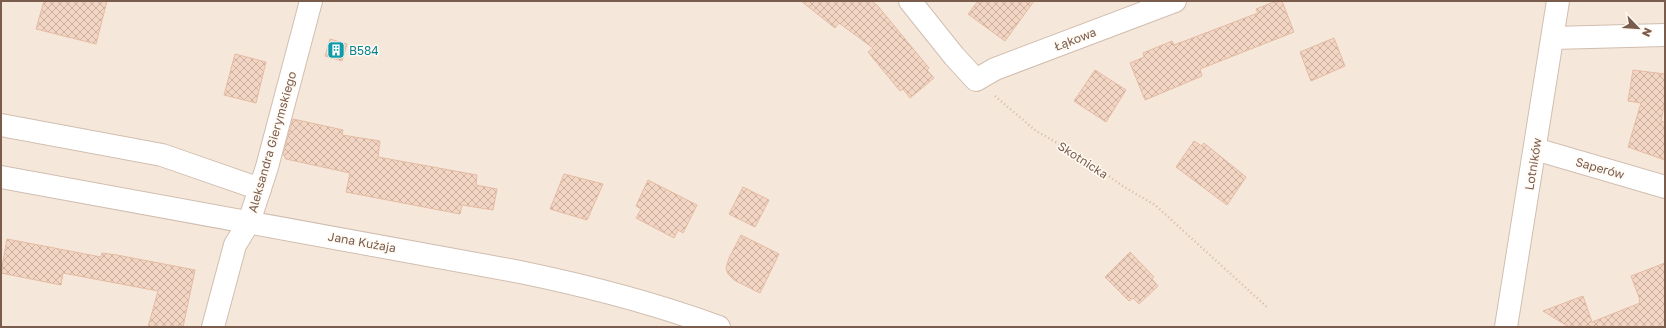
<svg xmlns="http://www.w3.org/2000/svg" width="1666" height="328" viewBox="0 0 1666 328" font-family="'Golos Text',sans-serif">
  <style>
    .residential { fill: #f5e8da }
    .building { fill: url(#building-cross-hatch); stroke: #e6bba3 }
    .lines { fill: none; stroke-linecap: round; stroke-linejoin: round }
    .minor-casing { stroke: #d1beb0; stroke-width: 24 }
    .path { stroke: #d9b8a5; stroke-width: 2.5; stroke-dasharray: 1 3; stroke-linecap: butt }
    .minor { stroke: #fff; stroke-width: 22 }
    .labels { text-anchor: middle; dominant-baseline: central; stroke-width: 3; stroke-linejoin: round; paint-order: stroke }
    .street-label { font-size: 12px; fill: #7a5c4d; stroke: #fffaf3 }
    .culture-label { font-size: 12px; fill: #0d838f; stroke: #fffaf3; text-anchor: start }
  </style>
  <defs>
    <pattern id="building-cross-hatch" width="8" height="8" patternUnits="userSpaceOnUse"><rect width="8" height="8" fill="#f3d5c3"/><path d="M0 0l8 8M0 8l8-8" fill="none" stroke="#cab0a1"/></pattern>
  </defs>
  <rect width="100%" height="100%" fill="#fdf6ec"/>
  <!-- residential -->
  <rect class="residential" x="1" y="1" width="1664" height="326"/>
  <!-- building -->
  <g class="building">
    <polygon points="44,1 107,1 96,44 36,29"/>
    <polygon points="801,1 871,1 877,5 929,68 927,70 934,78 910,98 903,89 900,91 868,52 873,48 839,23 835,28"/>
    <polygon points="978,1 1034,1 1005,41 968,14"/>
    <polygon points="1276,1 1282,1 1294,32 1200,69 1202,76 1145,100 1130,63 1144,57 1143,53 1172,41 1174,45 1258,13 1256,9"/>
    <polygon points="1334,38 1345,66 1311,81 1300,52"/>
    <polygon points="330,39 347,44 342,61 325,56"/>
    <polygon points="235,54 266,62 256,103 224,95"/>
    <polygon points="1095,70 1126,90 1106,122 1074,101"/>
    <polygon points="1633,70 1665,74 1665,101 1661,121 1665,122 1665,160 1628,147 1641,103 1628,101"/>
    <polygon points="293,119 343,130 342,135 380,141 378,157 477,175 476,185 497,189 493,210 462,205 460,214 346,192 350,173 286,159 283,154"/>
    <polygon points="1194,141 1202,146 1204,143 1246,177 1227,205 1176,167"/>
    <polygon points="564,174 603,184 587,220 550,209"/>
    <polygon points="648,180 697,205 683,233 678,230 674,238 636,218 641,209 636,206"/>
    <polygon points="743,187 769,200 755,227 729,214"/>
    <polygon points="741,235 779,254 760,293 734,280 728,274 726,268 729,258"/>
    <polygon points="7,239 101,257 102,253 117,255 195,270 183,327 148,327 158,291 63,273 61,285 1,273"/>
    <polygon points="1130,252 1154,277 1152,279 1158,286 1139,304 1133,298 1129,301 1105,277"/>
    <polygon points="1665,263 1665,327 1569,327 1543,311 1583,296 1592,322 1640,303 1639,300 1640,300 1631,276"/>
  </g>
  <g class="lines">
    <defs>
      <g id="minor">
        <polyline points="910,1 954,56 976,80 995,69 1175,1"/>
        <polyline points="1553,38 1665,35"/>
        <polyline points="1,125 162,155 260,189"/>
        <polyline points="1535,149 1665,187"/>
        <path d="M1,177l519,95c68,14 134,31 199,55"/>
        <polyline points="213,327 235,245 249,222 267,167 311,1"/>
        <polyline points="1506,327 1558,1"/>
      </g>
    </defs>
    <!-- minor casing -->
    <use href="#minor" class="minor-casing"/>
    <!-- path -->
    <polyline class="path" points="995,96 1036,131 1084,158 1121,185 1155,205 1267,307"/>
    <!-- minor -->
    <use href="#minor" class="minor"/>
  </g>
  <!-- icons -->
  <defs>
    <symbol id="building-square" viewBox="-11 -11 22 22"><rect x="-9" y="-9" width="18" height="18" rx="4" fill="#0f9aa8" stroke="#fffaf3"/><path d="M-4-6H4V6H1V3H-1V6H-4ZM-2.5-4.3h1.7v1.8h-1.7ZM.8-4.3h1.7v1.8H.8ZM-2.5-1h1.7V.8h-1.7ZM.8-1h1.7V.8H.8Z" fill="#fff"/></symbol>
  </defs>
  <g fill-rule="evenodd">
    <use href="#building-square" x="326" y="40" width="20" height="20"/>
  </g>
  <g class="labels">
    <!-- street labels -->
    <g class="street-label">
      <text transform="translate(1075 39) rotate(-21)">Łąkowa</text>
      <text transform="translate(272 142) rotate(-74)">Aleksandra Gierymskiego</text>
      <text transform="translate(1083 160) rotate(33)">Skotnicka</text>
      <text transform="translate(1533 164) rotate(-81)">Lotników</text>
      <text transform="translate(1600 168) rotate(16)">Saperów</text>
      <text transform="translate(362 242) rotate(10)">Jana Kużaja</text>
    </g>
    <!-- culture labels -->
    <g class="culture-label">
      <text x="349" y="50">B584</text>
    </g>
  </g>
  <!-- border -->
  <rect width="1666" height="328" fill="none" stroke="#7a5c4d" stroke-width="4"/>
  <!-- north arrow -->
  <g transform="translate(1638 28) rotate(115)" stroke="#fffaf3" stroke-width="3" paint-order="stroke">
  <path d="M0-3L7 15L0 10L-7 15Z" fill="#7a5c4d"/>
  <text y="-6" font-size="11" font-weight="bold" text-anchor="middle" fill="#7a5c4d">N</text>
  </g>
</svg>
